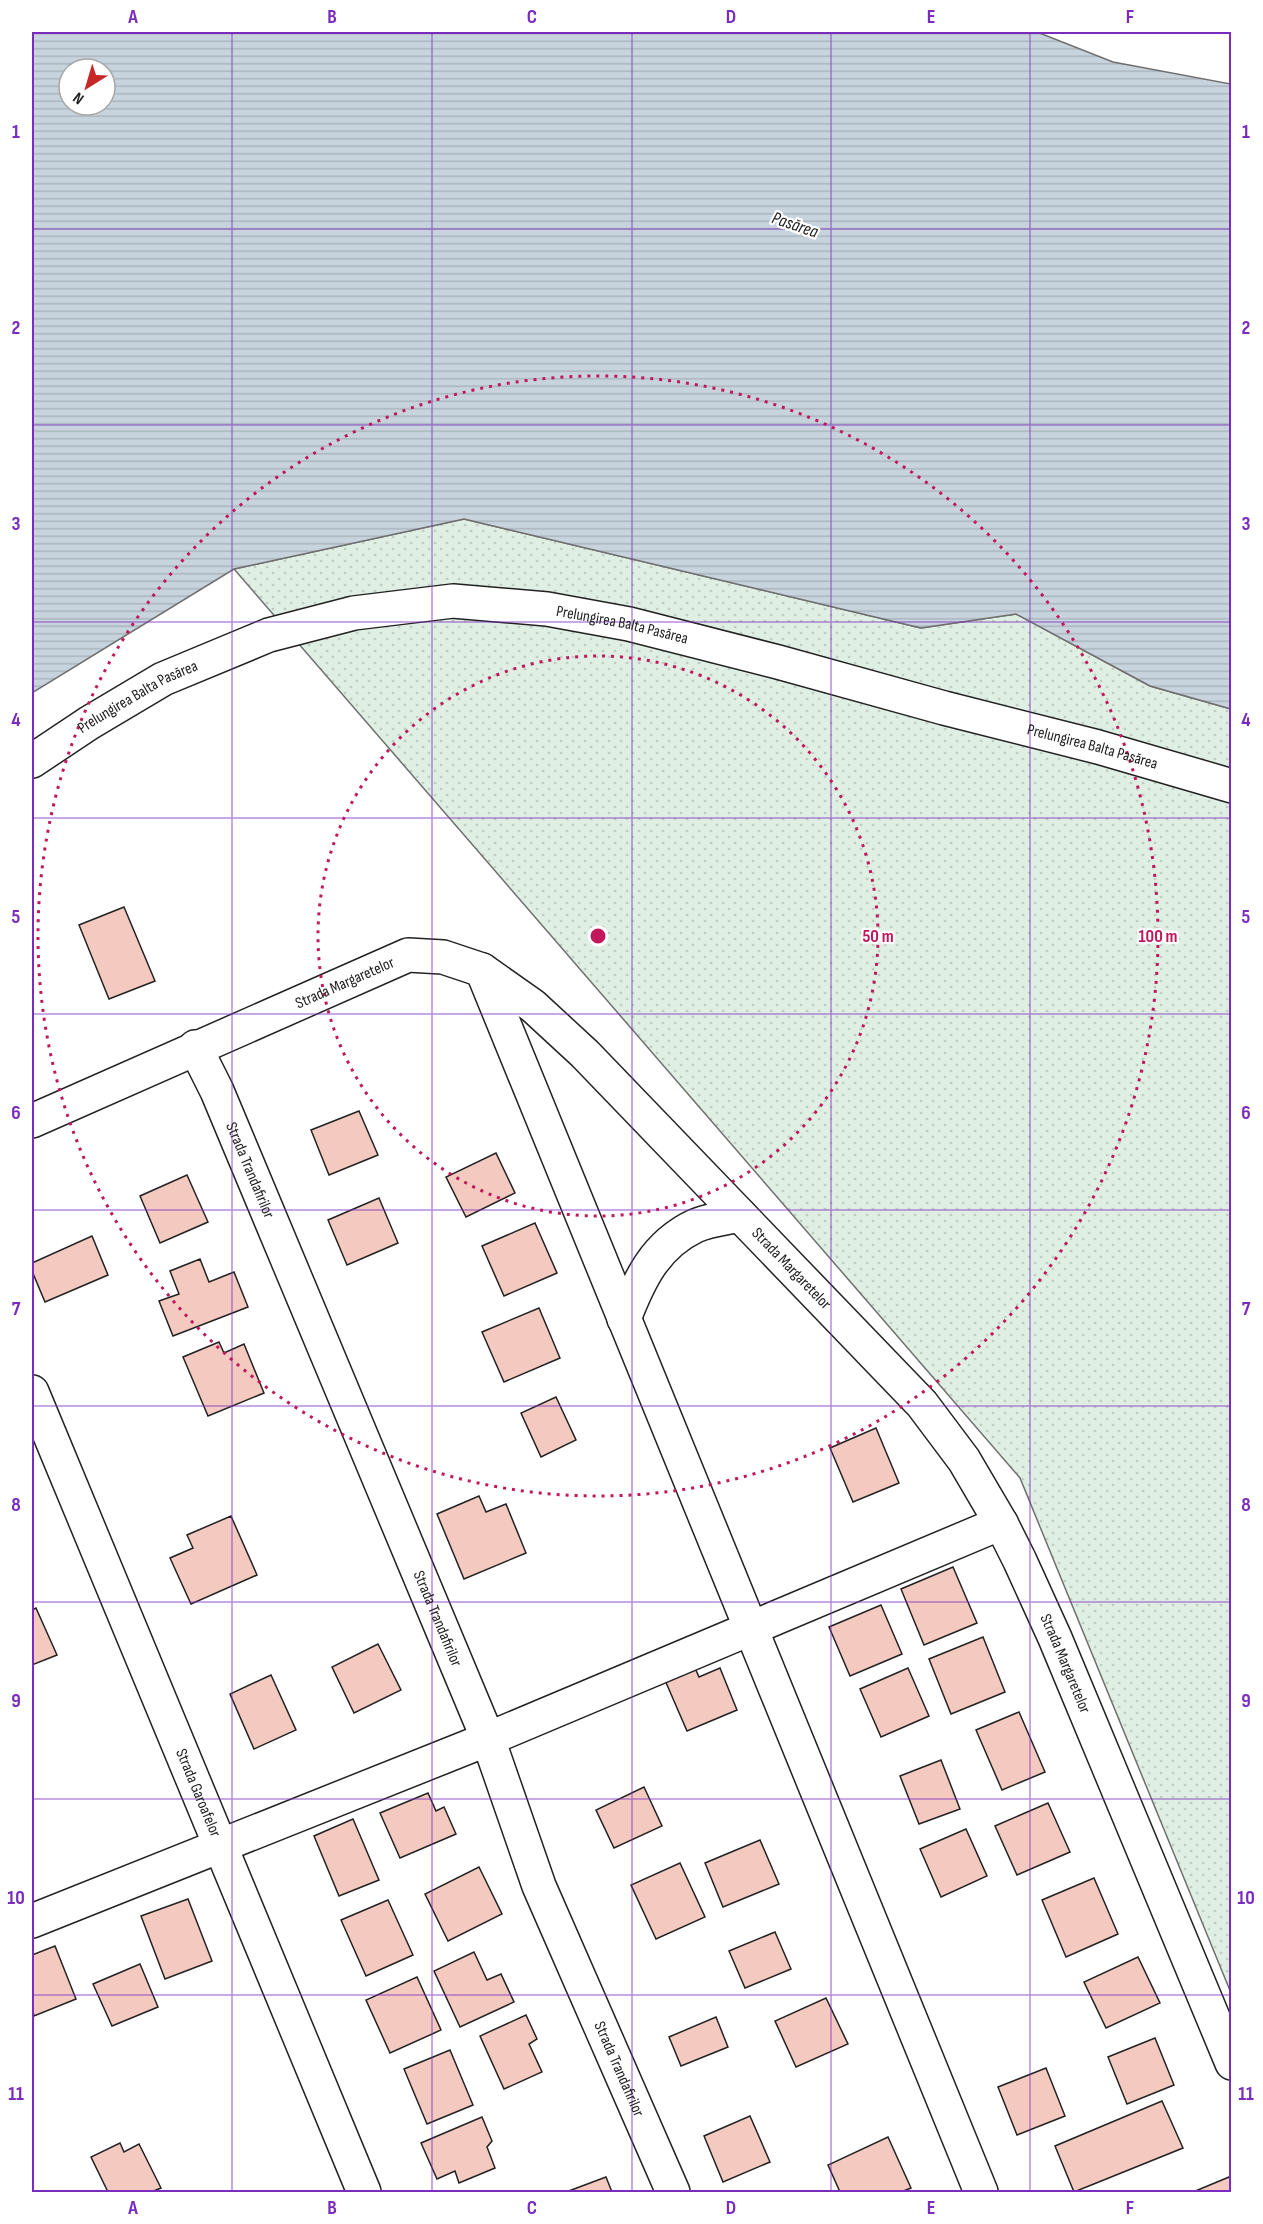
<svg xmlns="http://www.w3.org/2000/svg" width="1263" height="2224" viewBox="0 0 1263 2224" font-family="'Sofia Sans Condensed',sans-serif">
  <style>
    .grass { fill: url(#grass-dots); stroke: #6f6f6f; stroke-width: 1.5 }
    .water { fill: url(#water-rules); stroke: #6f6f6f; stroke-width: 1.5; fill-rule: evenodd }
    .building { fill: #f3c9c0; stroke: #222; stroke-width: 1.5 }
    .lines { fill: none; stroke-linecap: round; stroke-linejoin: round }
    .street-casing { stroke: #222; stroke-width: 36 }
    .secondary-casing { stroke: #222; stroke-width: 36 }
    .street { stroke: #fff; stroke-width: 33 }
    .secondary { stroke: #fff; stroke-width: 33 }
    .grid { fill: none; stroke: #7b2cbf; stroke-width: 1.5; stroke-opacity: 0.55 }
    .ring { fill: none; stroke: #c2185b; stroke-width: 3; stroke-dasharray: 3 6 }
    .labels { text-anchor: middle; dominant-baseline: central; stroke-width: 4.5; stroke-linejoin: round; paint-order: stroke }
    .street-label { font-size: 16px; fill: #222; stroke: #fff }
    .water-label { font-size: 18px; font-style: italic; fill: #222; stroke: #fff }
    .centre { fill: #c2185b; stroke: #fff; stroke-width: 3 }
    .ring-label { font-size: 18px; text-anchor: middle; font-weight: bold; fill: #c2185b; stroke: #fff; stroke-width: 4.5; stroke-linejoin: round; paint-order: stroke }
    .neatline { fill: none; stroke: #7b2cbf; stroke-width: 2 }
    .grid-label { font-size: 20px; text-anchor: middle; font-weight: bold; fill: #7b2cbf }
  </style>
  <defs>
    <pattern id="grass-dots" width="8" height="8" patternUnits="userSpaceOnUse" patternTransform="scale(1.5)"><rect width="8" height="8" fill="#e0efe3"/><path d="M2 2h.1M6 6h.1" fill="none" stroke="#c0cdc2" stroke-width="1.8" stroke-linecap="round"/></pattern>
    <pattern id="water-rules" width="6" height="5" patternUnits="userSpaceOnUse" patternTransform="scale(1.5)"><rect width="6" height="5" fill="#c7d3dd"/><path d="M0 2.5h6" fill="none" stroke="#abb5bd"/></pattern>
  </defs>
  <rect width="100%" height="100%" fill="#fff"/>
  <!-- grass -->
  <polygon class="grass" points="464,519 921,628 1016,614 1150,686 1231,709 1231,1993 1020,1478 234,569"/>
  <!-- water -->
  <path class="water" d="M32,32h1005l76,30 118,22v625l-81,-23 -134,-72 -95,14 -457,-109 -230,50 -202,124zM69,69h36v36h-36z"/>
  <!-- building -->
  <g class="building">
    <polygon points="124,907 155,981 109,999 79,925"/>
    <polygon points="359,1111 378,1155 329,1175 311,1130"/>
    <polygon points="496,1153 515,1193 466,1217 446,1177"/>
    <polygon points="187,1175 208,1222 160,1243 140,1196"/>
    <polygon points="379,1198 398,1243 347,1265 328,1220"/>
    <polygon points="535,1223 557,1273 504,1296 482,1246"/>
    <polygon points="92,1236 108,1275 45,1302 32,1271 32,1263"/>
    <polygon points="200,1259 209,1282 234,1272 248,1307 173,1336 159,1301 179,1294 170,1271"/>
    <polygon points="539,1308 560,1358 504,1382 482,1332"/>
    <polygon points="219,1342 224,1353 244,1344 264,1393 208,1416 183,1357"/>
    <polygon points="556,1397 576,1440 541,1457 521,1413"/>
    <polygon points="876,1428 899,1483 853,1502 830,1448"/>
    <polygon points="479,1496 486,1512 506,1504 526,1553 464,1579 437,1514"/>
    <polygon points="231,1516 257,1575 191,1604 170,1558 193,1548 187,1535"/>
    <polygon points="953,1567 977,1623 924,1645 901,1589"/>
    <polygon points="881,1605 902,1654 850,1676 829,1627"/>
    <polygon points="36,1608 57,1655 32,1665 32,1610"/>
    <polygon points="983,1637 1005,1692 951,1714 929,1659"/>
    <polygon points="378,1644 401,1690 354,1713 332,1667"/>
    <polygon points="691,1659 699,1677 720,1668 737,1710 687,1731 661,1671"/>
    <polygon points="908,1668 929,1716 881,1737 860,1689"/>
    <polygon points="271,1675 296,1730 254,1749 230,1694"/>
    <polygon points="1019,1712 1045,1772 1002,1790 976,1730"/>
    <polygon points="941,1760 960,1809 919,1824 900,1776"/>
    <polygon points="644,1787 662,1826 614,1848 596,1810"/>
    <polygon points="428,1793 436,1811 444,1807 456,1834 400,1858 380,1813"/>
    <polygon points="1048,1803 1070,1852 1017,1875 995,1826"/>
    <polygon points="353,1819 379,1880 339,1896 314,1836"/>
    <polygon points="966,1829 987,1876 941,1897 920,1849"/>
    <polygon points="760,1840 779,1884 723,1907 705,1863"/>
    <polygon points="680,1863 705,1917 656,1939 631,1885"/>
    <polygon points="479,1867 502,1914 448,1941 425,1894"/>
    <polygon points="1094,1878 1118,1934 1066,1957 1042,1900"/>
    <polygon points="188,1899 212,1961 165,1979 141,1916"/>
    <polygon points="388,1900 413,1955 366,1976 341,1920"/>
    <polygon points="775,1932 791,1969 745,1988 729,1951"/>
    <polygon points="55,1946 76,1999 34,2016 32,2008 32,1955"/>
    <polygon points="474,1952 487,1980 501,1974 514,2002 460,2027 434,1971"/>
    <polygon points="1138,1957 1160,2003 1106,2028 1084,1982"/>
    <polygon points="140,1964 158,2007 112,2026 93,1984"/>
    <polygon points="417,1977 441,2030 390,2053 366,2000"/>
    <polygon points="826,1998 848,2044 796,2067 775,2021"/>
    <polygon points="526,2015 537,2039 529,2044 542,2072 504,2089 480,2036"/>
    <polygon points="716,2017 728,2047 681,2066 669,2037"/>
    <polygon points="1155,2038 1174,2085 1127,2104 1108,2057"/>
    <polygon points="450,2050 473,2105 427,2124 404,2069"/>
    <polygon points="1046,2068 1065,2116 1017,2135 998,2087"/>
    <polygon points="1162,2101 1183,2148 1074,2192 1055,2146"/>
    <polygon points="750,2116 770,2162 723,2182 704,2136"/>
    <polygon points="482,2117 492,2141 487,2147 495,2168 459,2183 455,2171 437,2179 421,2143"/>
    <polygon points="888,2137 911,2188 901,2192 840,2192 828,2165"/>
    <polygon points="120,2143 124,2152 139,2144 161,2188 151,2192 108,2192 91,2157"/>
    <polygon points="606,2177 612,2192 566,2192"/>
    <polygon points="1229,2177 1232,2182 1232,2192 1193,2192"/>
  </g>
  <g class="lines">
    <defs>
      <g id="street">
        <polyline points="482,970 981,2192"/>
        <path id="s1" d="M195,1047l22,44 271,648 51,147 134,306"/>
        <path id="s2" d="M32,1121l376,-166 35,2 39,13 51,36 52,48 337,350 42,56 37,63 19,38 35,77 177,425"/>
        <path d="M624,1319c15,-39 31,-74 71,-93 13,-6 31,-8 45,-11"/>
        <path id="s3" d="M32,1392l332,800"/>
        <polyline points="32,1921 488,1739 1001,1523"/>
      </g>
      <g id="secondary">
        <path id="s4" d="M32,761l57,-38 74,-44 106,-44 85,-22 99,-12 94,8 82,15 149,38 166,46 154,39 134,39"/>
      </g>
    </defs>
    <!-- street casing -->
    <use href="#street" class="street-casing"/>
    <!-- secondary casing -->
    <use href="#secondary" class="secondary-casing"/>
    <!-- street -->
    <use href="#street" class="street"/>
    <!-- secondary -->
    <use href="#secondary" class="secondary"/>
  </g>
  <!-- grid -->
  <path class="grid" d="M232,32v2160M432,32v2160M632,32v2160M831,32v2160M1030,32v2160M32,229h1200M32,425h1200M32,622h1200M32,818h1200M32,1014h1200M32,1210h1200M32,1406h1200M32,1602h1200M32,1799h1200M32,1995h1200"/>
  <!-- distance rings -->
  <g class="ring">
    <circle cx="598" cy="936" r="280"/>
    <circle cx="598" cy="936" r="560"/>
  </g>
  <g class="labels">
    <!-- street labels -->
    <g class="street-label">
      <text stroke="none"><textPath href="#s4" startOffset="628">Prelungirea Balta Pasărea</textPath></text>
      <text stroke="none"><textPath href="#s4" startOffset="124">Prelungirea Balta Pasărea</textPath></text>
      <text stroke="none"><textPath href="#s4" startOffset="1114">Prelungirea Balta Pasărea</textPath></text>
      <text stroke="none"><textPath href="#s2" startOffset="342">Strada Margaretelor</textPath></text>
      <text stroke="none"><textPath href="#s1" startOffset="135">Strada Trandafirilor</textPath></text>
      <text stroke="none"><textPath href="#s2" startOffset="918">Strada Margaretelor</textPath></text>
      <text stroke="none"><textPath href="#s1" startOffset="621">Strada Trandafirilor</textPath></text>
      <text stroke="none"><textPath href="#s2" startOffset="1404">Strada Margaretelor</textPath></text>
      <text stroke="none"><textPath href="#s3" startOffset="434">Strada Garoafelor</textPath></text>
      <text stroke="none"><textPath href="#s1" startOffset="1107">Strada Trandafirilor</textPath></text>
    </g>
    <!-- water labels -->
    <g class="water-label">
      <text transform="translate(795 225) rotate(19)">Pasărea</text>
    </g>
  </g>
  <circle cx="598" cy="936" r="9" class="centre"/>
  <g class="ring-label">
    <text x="878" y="942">50 m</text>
    <text x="1158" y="942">100 m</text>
  </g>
  <!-- border -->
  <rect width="1263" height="2224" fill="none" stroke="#ffffff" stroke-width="66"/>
  <!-- north arrow -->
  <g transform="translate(87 87) rotate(217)"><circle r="28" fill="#ffffff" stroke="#a7a7a7" stroke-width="1.5"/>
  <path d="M0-4.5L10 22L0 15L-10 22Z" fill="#c62828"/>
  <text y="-9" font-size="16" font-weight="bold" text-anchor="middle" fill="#222222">N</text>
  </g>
  <rect x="33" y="33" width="1197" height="2158" class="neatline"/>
  <g class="grid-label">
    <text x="133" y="23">A</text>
    <text x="332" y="23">B</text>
    <text x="532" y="23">C</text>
    <text x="731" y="23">D</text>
    <text x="931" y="23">E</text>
    <text x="1130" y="23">F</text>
    <text x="16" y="138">1</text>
    <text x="1246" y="138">1</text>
    <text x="16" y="334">2</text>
    <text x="1246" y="334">2</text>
    <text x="16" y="530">3</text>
    <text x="1246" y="530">3</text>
    <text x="16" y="726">4</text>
    <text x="1246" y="726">4</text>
    <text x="16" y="923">5</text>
    <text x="1246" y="923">5</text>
    <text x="16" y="1119">6</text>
    <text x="1246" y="1119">6</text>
    <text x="16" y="1315">7</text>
    <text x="1246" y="1315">7</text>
    <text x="16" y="1511">8</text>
    <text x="1246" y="1511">8</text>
    <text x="16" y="1707">9</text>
    <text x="1246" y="1707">9</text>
    <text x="16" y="1904">10</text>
    <text x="1246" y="1904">10</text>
    <text x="16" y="2100">11</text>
    <text x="1246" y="2100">11</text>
    <text x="133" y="2214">A</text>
    <text x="332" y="2214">B</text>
    <text x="532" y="2214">C</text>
    <text x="731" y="2214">D</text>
    <text x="931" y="2214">E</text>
    <text x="1130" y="2214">F</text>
  </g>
</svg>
